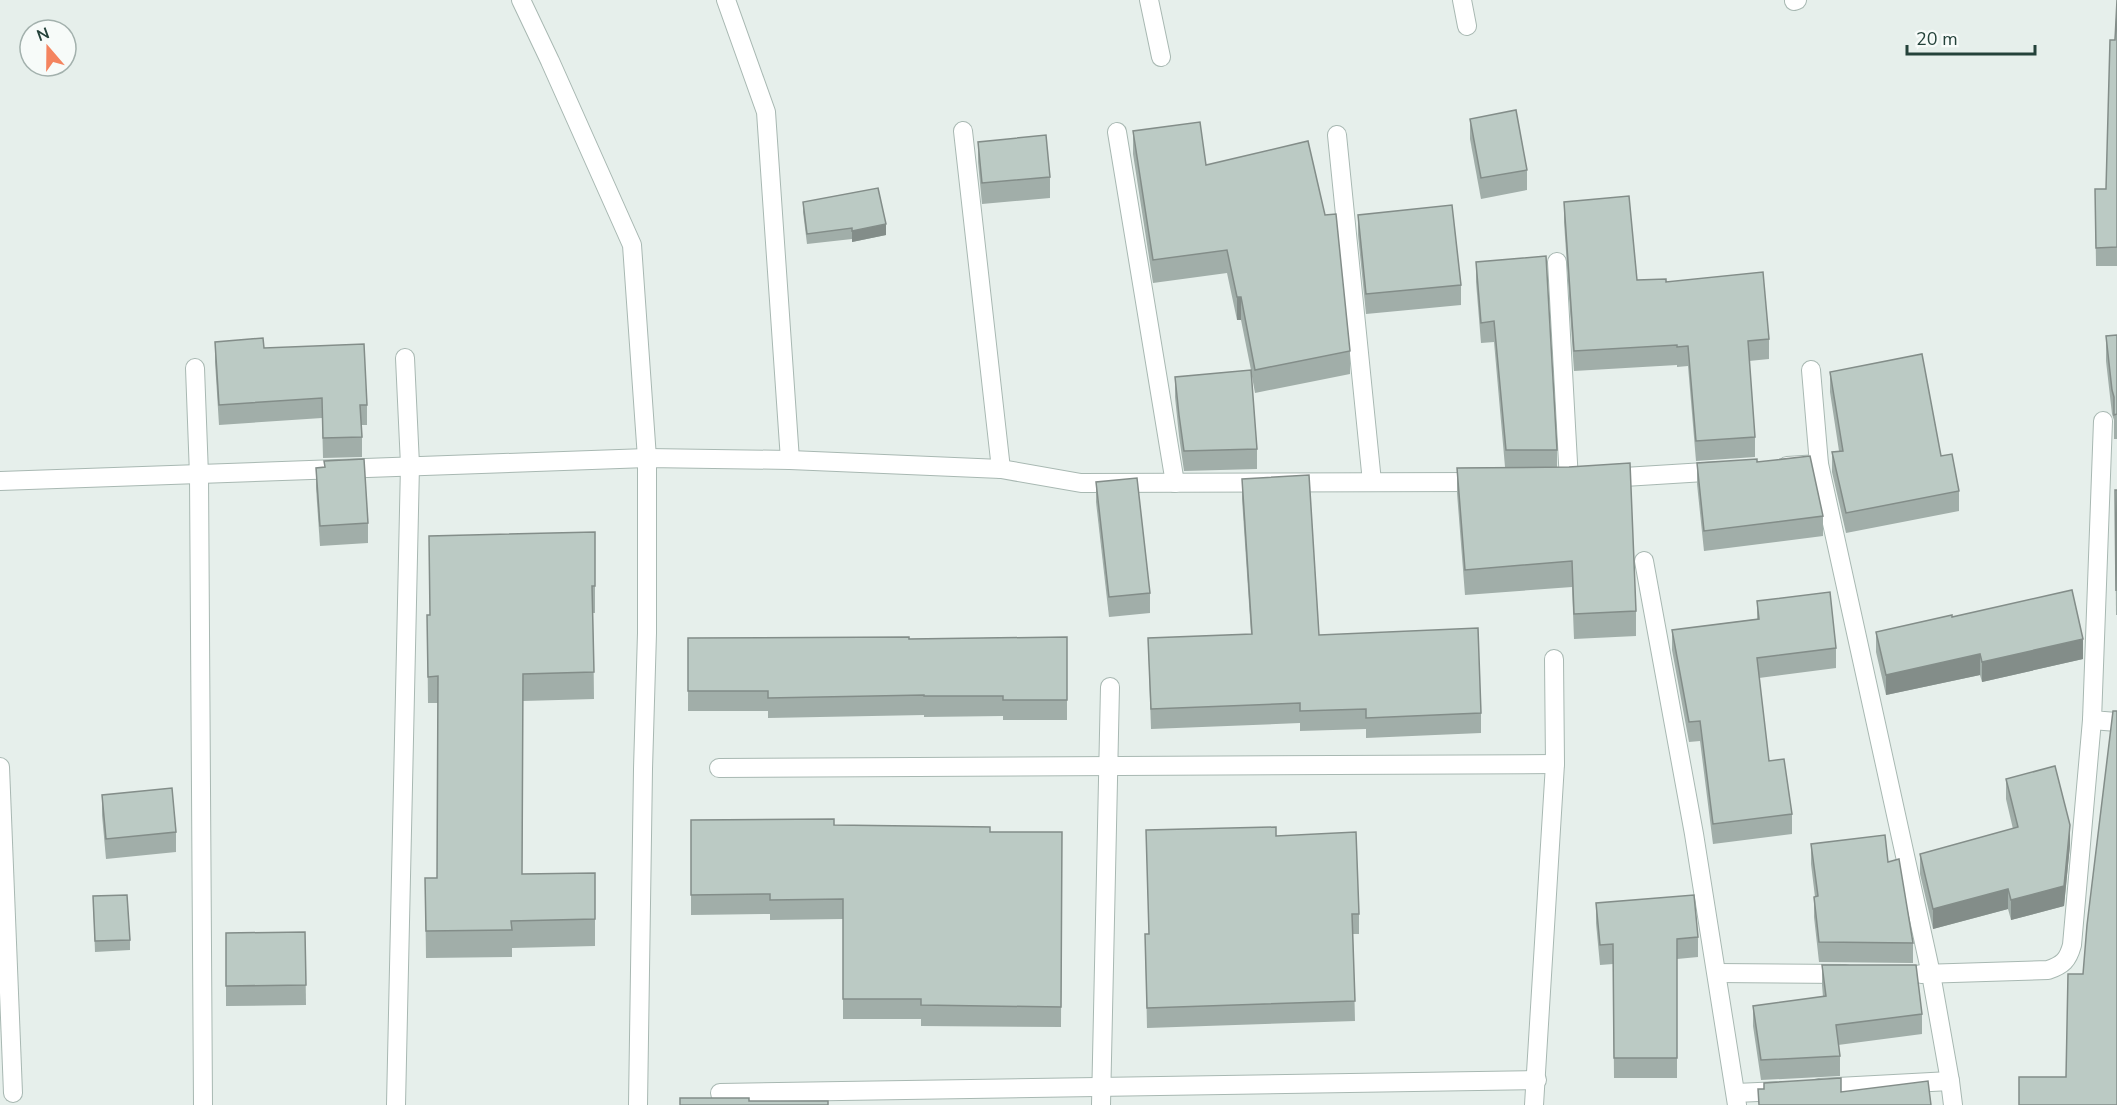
<svg xmlns="http://www.w3.org/2000/svg" width="2117" height="1105" viewBox="0 0 2117 1105" font-family="'Nunito Sans',sans-serif">
  <style>
    .lines { fill: none; stroke-linecap: round; stroke-linejoin: round }
    .service-casing { stroke: #a8b8b2; stroke-width: 20 }
    .minor-casing { stroke: #a8b8b2; stroke-width: 20 }
    .service { stroke: #fff; stroke-width: 18 }
    .minor { stroke: #fff; stroke-width: 18 }
    .wall { fill: #a1aea9 }
    .shaded-wall { fill: #838d89 }
    .building { fill: #bbcac4; stroke: #838d89; stroke-width: 1.5 }
  </style>
  <rect width="100%" height="100%" fill="#e6efeb"/>
  <g class="lines">
    <defs>
      <polyline id="service" points="1149,0 1161,57"/>
      <g id="minor">
        <polyline points="521,0 550,61 632,245 647,458 647,633 643,769 638,1105"/>
        <polyline points="726,0 766,112 790,460"/>
        <polyline points="1462,0 1467,26"/>
        <polyline points="1794,1 1797,0"/>
        <polyline points="963,131 1001,469"/>
        <polyline points="1117,132 1175,483"/>
        <polyline points="1337,135 1372,482"/>
        <polyline points="1557,262 1569,481"/>
        <polyline points="195,368 199,475 203,1105"/>
        <polyline points="1811,370 1819,464 1931,974 1950,1081 1953,1105"/>
        <polyline points="2103,421 2092,720 2117,722"/>
        <polyline points="1787,466 1819,464"/>
        <polyline points="1608,478 1721,471"/>
        <polyline points="0,481 647,458 790,460 1001,469 1081,483 1481,482"/>
        <polyline points="1644,561 1694,834 1737,1105"/>
        <polyline points="0,767 13,1093"/>
        <polyline points="719,768 1555,764"/>
        <polyline points="1717,973 1845,974"/>
        <path d="M1921,974l127,-4c15,-5 20,-10 24,-25l20,-225"/>
        <polyline points="1819,1088 1950,1081"/>
        <polyline points="720,1093 1537,1080"/>
        <polyline points="1736,1093 1782,1091"/>
        <polyline points="396,1105 410,465 405,358"/>
        <polyline points="1101,1105 1110,687"/>
        <polyline points="1534,1105 1555,764 1554,659"/>
      </g>
    </defs>
    <!-- service casing -->
    <use href="#service" class="service-casing"/>
    <!-- minor casing -->
    <use href="#minor" class="minor-casing"/>
    <!-- service -->
    <use href="#service" class="service"/>
    <!-- minor -->
    <use href="#minor" class="minor"/>
  </g>
  <!-- wall -->
  <g class="wall">
    <polygon points="2117,0 2117,266 2096,266 2095,189 2106,189"/>
    <polygon points="1470,119 1527,170 1527,190 1481,199 1470,139"/>
    <polygon points="1133,131 1206,165 1350,351 1350,374 1255,393 1251,371 1257,449 1257,469 1184,471 1179,436 1175,397 1175,377 1251,370 1241,320 1237,320 1227,273 1153,283 1133,154"/>
    <polygon points="978,142 1050,177 1050,198 982,204 978,162"/>
    <polygon points="803,202 886,235 852,242 852,239 807,244 803,212"/>
    <polygon points="1564,202 1637,280 1666,282 1769,339 1769,359 1749,361 1755,437 1755,457 1696,461 1688,366 1677,367 1677,365 1574,371 1564,222"/>
    <polygon points="1358,215 1461,285 1461,305 1366,314 1358,235"/>
    <polygon points="1476,262 1557,450 1557,467 1636,611 1636,636 1574,639 1572,587 1465,595 1457,493 1457,468 1505,467 1494,342 1481,343 1476,282"/>
    <polygon points="2117,335 2117,439 2114,439 2114,420 2112,414 2106,361 2106,336"/>
    <polygon points="215,342 264,348 367,405 367,425 362,425 362,457 323,458 322,418 219,425 215,362"/>
    <polygon points="1830,372 1941,456 1959,491 1959,511 1846,533 1832,472 1832,452 1839,451 1830,392"/>
    <polygon points="1757,462 1823,516 1823,536 1704,551 1697,484 1697,463"/>
    <polygon points="324,467 368,523 368,543 320,546 316,488 316,468"/>
    <polygon points="1242,479 1319,635 1481,713 1481,733 1366,738 1366,729 1300,731 1300,723 1151,729 1148,638 1251,634 1242,499"/>
    <polygon points="1096,482 1150,593 1150,613 1109,617 1096,502"/>
    <polygon points="2117,490 2117,615 2116,615 2115,514"/>
    <polygon points="595,532 595,613 593,613 594,699 523,701 522,874 595,873 595,946 512,948 512,957 426,958 425,878 437,878 438,703 428,703 427,615 429,615"/>
    <polygon points="1757,601 1836,648 1836,668 1759,678 1769,761 1792,814 1792,834 1713,844 1700,741 1689,742 1672,650 1672,630 1757,619"/>
    <polygon points="1952,617 2083,659 1982,682 1980,675 1886,695 1876,652 1876,632"/>
    <polygon points="1067,637 1067,720 1003,720 1003,716 924,717 924,715 768,718 768,711 688,711 688,638 909,639"/>
    <polygon points="2006,779 2070,845 2064,906 2011,920 2008,909 1933,929 1920,874 1920,854 2013,829 2006,799"/>
    <polygon points="102,795 176,832 176,852 106,859 102,815"/>
    <polygon points="691,820 834,825 990,832 1062,832 1061,1027 921,1026 921,1019 843,1019 843,919 770,920 770,914 691,915"/>
    <polygon points="1146,830 1276,836 1359,914 1359,934 1353,934 1355,1021 1147,1028 1145,934 1149,934"/>
    <polygon points="1811,844 1888,862 1913,943 1913,963 1819,962 1814,917 1814,897 1815,897 1811,864"/>
    <polygon points="93,896 130,940 130,950 95,952"/>
    <polygon points="1596,903 1698,937 1698,957 1677,959 1677,1078 1614,1078 1613,964 1600,965 1596,923"/>
    <polygon points="305,932 306,1005 226,1006 226,933"/>
    <polygon points="1822,965 1922,1014 1922,1034 1838,1045 1840,1056 1840,1076 1761,1080 1753,1026 1753,1006 1823,997 1822,985"/>
  </g>
  <!-- shaded-wall -->
  <g class="shaded-wall">
    <polygon points="886,224 886,235 852,242 852,231"/>
    <rect x="1237" y="297" width="4" height="23"/>
    <polygon points="2083,639 2083,659 1982,682 1982,662"/>
    <polygon points="1980,654 1980,675 1886,695 1886,675"/>
    <polygon points="2070,825 2070,845 2064,906 2011,920 2011,900"/>
    <polygon points="2008,889 2008,909 1933,929 1933,909"/>
  </g>
  <!-- building -->
  <g class="building">
    <polygon points="2117,0 2117,247 2096,248 2095,189 2106,189 2110,40 2115,40"/>
    <polygon points="1516,110 1527,170 1481,178 1470,119"/>
    <polygon points="1200,122 1206,165 1308,141 1325,215 1336,214 1350,351 1255,370 1241,297 1237,297 1227,250 1153,260 1133,131"/>
    <polygon points="1046,135 1050,177 982,183 978,142"/>
    <polygon points="878,188 886,224 852,231 852,228 807,234 803,202"/>
    <polygon points="1629,196 1637,280 1666,279 1666,282 1763,272 1769,339 1748,341 1755,437 1696,441 1688,346 1677,347 1677,345 1574,351 1564,202"/>
    <polygon points="1452,205 1461,285 1366,294 1358,215"/>
    <polygon points="1546,256 1557,450 1506,450 1494,321 1481,323 1476,262"/>
    <polygon points="2117,335 2117,414 2114,415 2114,397 2112,390 2106,336"/>
    <polygon points="263,338 264,348 364,344 367,405 360,405 362,437 323,438 322,398 219,405 215,342"/>
    <polygon points="1922,354 1941,456 1952,454 1959,491 1846,513 1832,452 1843,451 1830,372"/>
    <polygon points="1251,370 1257,449 1184,451 1179,415 1175,377"/>
    <polygon points="1810,456 1823,516 1704,531 1697,463 1757,459 1757,462"/>
    <polygon points="364,459 368,523 320,526 316,468 325,467 324,461"/>
    <polygon points="1630,463 1636,611 1574,614 1572,561 1465,570 1457,468 1569,467"/>
    <polygon points="1309,475 1319,635 1478,628 1481,713 1366,718 1366,709 1300,711 1300,703 1151,709 1148,638 1252,634 1242,479"/>
    <polygon points="1137,478 1150,593 1109,597 1096,482"/>
    <polygon points="2115,490 2117,490 2116,591"/>
    <polygon points="595,532 595,586 592,586 594,672 523,674 522,874 595,873 595,919 511,921 512,930 426,931 425,878 437,878 438,676 428,677 427,615 430,615 429,536"/>
    <polygon points="2072,590 2083,639 1982,662 1980,654 1886,675 1876,632 1952,615 1952,617"/>
    <polygon points="1830,592 1836,648 1757,658 1769,761 1784,759 1792,814 1713,824 1700,721 1689,722 1672,630 1759,619 1757,601"/>
    <polygon points="909,637 909,639 1067,637 1067,700 1003,700 1003,696 924,696 924,695 768,698 768,691 688,691 688,638"/>
    <polygon points="2113,711 2117,711 2117,1105 2019,1105 2019,1077 2066,1077 2068,974 2083,974 2087,925"/>
    <polygon points="2055,766 2070,825 2064,886 2011,900 2008,889 1933,909 1920,854 2018,827 2006,779"/>
    <polygon points="172,788 176,832 106,839 102,795"/>
    <polygon points="834,819 834,825 990,827 990,832 1062,832 1061,1007 921,1005 921,999 843,999 843,899 770,900 770,894 691,895 691,820"/>
    <polygon points="1276,827 1276,836 1356,832 1359,914 1352,914 1355,1001 1147,1008 1145,934 1149,934 1146,830"/>
    <polygon points="1885,835 1888,862 1899,859 1913,943 1819,942 1814,897 1818,896 1811,844"/>
    <polygon points="127,895 130,940 95,941 93,896"/>
    <polygon points="1694,895 1698,937 1677,939 1677,1058 1614,1058 1613,944 1600,945 1596,903"/>
    <polygon points="305,932 306,985 226,986 226,933"/>
    <polygon points="1822,965 1916,965 1922,1014 1836,1025 1840,1056 1761,1060 1753,1006 1826,996"/>
    <polygon points="1841,1078 1841,1092 1928,1081 1931,1105 1759,1105 1758,1089 1764,1089 1764,1083"/>
    <polygon points="680,1098 749,1098 749,1101 828,1101 828,1105 680,1105"/>
  </g>
  <!-- north arrow -->
  <g transform="translate(48 48) rotate(340)"><circle r="28" fill="#f7fbf9" stroke="#a3b1ad" stroke-width="1.5"/>
  <path d="M0-4.5L10 22L0 15L-10 22Z" fill="#f4845f"/>
  <text y="-9" font-size="16" font-weight="bold" text-anchor="middle" fill="#24423a">N</text>
  </g>
  <!-- scale -->
  <path d="M1907 45v9h128v-9" fill="none" stroke="#24423a" stroke-width="3"/>
  <text x="1916" y="45" font-size="18" fill="#24423a" stroke="#f7fbf9" stroke-width="4.5" paint-order="stroke">20 m</text>
</svg>
